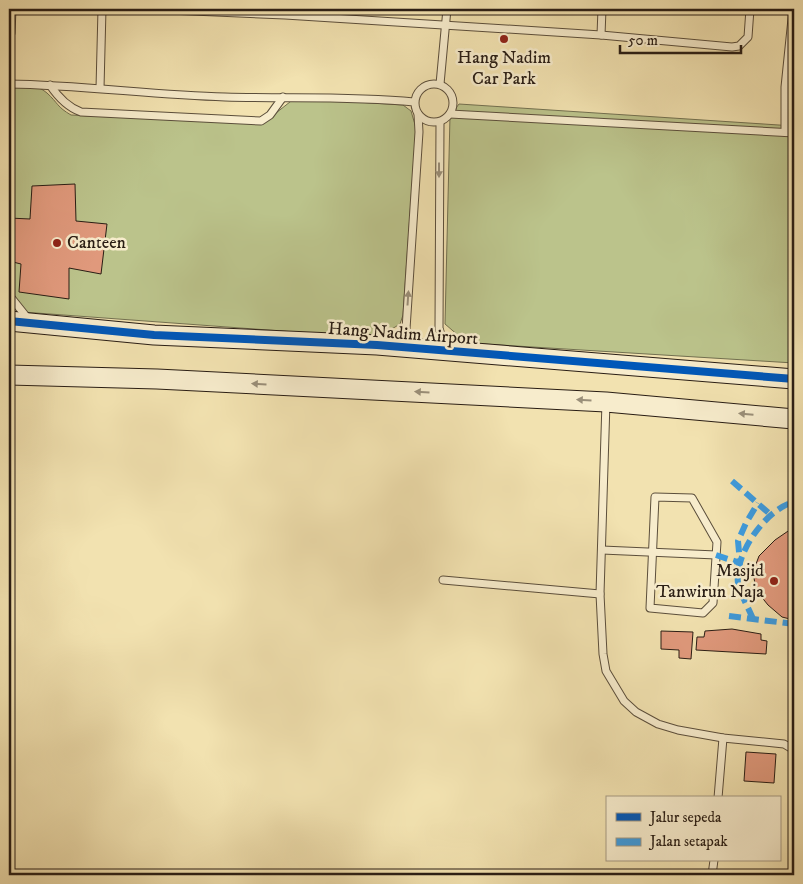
<svg xmlns="http://www.w3.org/2000/svg" width="803" height="884" viewBox="0 0 803 884" font-family="'IM FELL DW Pica',serif">
  <style>
    .green { fill: #bbc38b; stroke: #727050 }
    .building { fill: #e0997c; stroke: #291d14 }
    .lines { fill: none; stroke-linecap: round; stroke-linejoin: round }
    .lane-casing { stroke: #5b4e3b; stroke-width: 9 }
    .secondary-casing { stroke: #291d14; stroke-width: 21 }
    .lane { stroke: #f7eccc; stroke-width: 7 }
    .secondary { stroke: #f7eccc; stroke-width: 19 }
    .quiet { stroke: #3d9bde; stroke-width: 6; stroke-dasharray: 12 6; stroke-linecap: butt }
    .cycleway-casing { stroke: #f7eccc; stroke-width: 11 }
    .cycleway { stroke: #0057b8; stroke-width: 8 }
    .oneway { fill: #9a8f79 }
    .poi-dot { fill: #8f2418; stroke: #f7eccc; stroke-width: 2 }
    .labels { text-anchor: middle; dominant-baseline: central; stroke-width: 5; stroke-linejoin: round; paint-order: stroke }
    .poi-label { font-size: 18px; fill: #291d14; stroke: #f7eccc }
    .street-label { font-size: 18px; fill: #291d14; stroke: #f7eccc }
  </style>
  <rect width="100%" height="100%" fill="#f2e2b0"/>
  <filter id="stains"><feTurbulence type="fractalNoise" baseFrequency=".004" numOctaves="4"/><feColorMatrix values="0 0 0 0 .2 0 0 0 0 .09 0 0 0 0 .02 0 0 0 .5 -.17"/></filter>
  <radialGradient id="worn" r=".72"><stop offset=".6" stop-color="#630" stop-opacity="0"/><stop offset="1" stop-color="#630" stop-opacity=".3"/></radialGradient>
  <!-- green -->
  <g class="green">
    <path d="M9,83c13,1 28,1 38,10 11,10 10,14 24,22l191,9 33,-26 108,7 8,6 5,17 -13,187 -3,9 -23,14 -368,-27z"/>
    <polygon points="459,104 794,126 794,363 467,343 445,324 450,116"/>
  </g>
  <!-- building -->
  <g class="building">
    <polygon points="75,184 76,221 107,224 101,274 69,268 69,299 19,292 21,264 9,261 9,218 30,219 32,186"/>
    <polygon points="794,527 794,620 782,617 768,605 756,590 753,572 759,556 775,540"/>
    <polygon points="732,629 761,634 761,640 767,641 766,654 696,650 697,637 704,637 705,631"/>
    <polygon points="661,631 693,632 691,659 679,658 679,650 661,649"/>
    <polygon points="746,752 776,754 774,783 744,781"/>
  </g>
  <g class="lines">
    <defs>
      <g id="lane">
        <polyline points="146,9 285,15 601,35 732,47 739,46 748,37 750,9"/>
        <polyline points="601,35 602,9"/>
        <polyline points="9,36 11,33 12,9"/>
        <circle cx="434" cy="103" r="19"/>
        <path d="M9,84c72,1 144,11 216,13 63,2 126,-1 189,5"/>
        <polyline points="440,84 447,9"/>
        <path d="M50,85c8,12 17,22 31,27l180,9 9,-6 13,-18"/>
        <polyline points="100,88 102,9"/>
        <polyline points="450,114 794,133"/>
        <polyline points="440,122 439,328 441,335 456,346"/>
        <polyline points="785,132 785,87 793,9"/>
        <polyline points="9,295 29,320"/>
        <polyline points="391,340 402,336 406,329 419,132 418,114"/>
        <polyline points="606,402 600,594 603,654 606,671 624,701 636,712 658,724 678,730 723,738 784,744 794,750"/>
        <polygon points="655,497 692,498 717,542 713,603 703,613 650,608"/>
        <polyline points="602,550 716,555"/>
        <polyline points="443,580 600,594"/>
        <polyline points="718,798 723,738"/>
        <polyline points="712,875 714,860"/>
      </g>
      <g id="secondary">
        <polyline points="9,321 154,335 377,345 794,379"/>
        <polyline points="9,375 157,379 606,402 794,419"/>
      </g>
    </defs>
    <!-- lane casing -->
    <use href="#lane" class="lane-casing"/>
    <!-- secondary casing -->
    <use href="#secondary" class="secondary-casing"/>
    <!-- lane -->
    <use href="#lane" class="lane"/>
    <!-- secondary -->
    <use href="#secondary" class="secondary"/>
    <!-- quiet -->
    <g class="quiet">
      <polyline points="732,481 771,515"/>
      <polyline points="716,555 740,563 738,541 746,523 758,503"/>
      <polyline points="729,616 794,624"/>
      <path d="M753,619c-4,-10 -13,-26 -15,-36 -4,-29 28,-74 56,-81"/>
    </g>
    <defs>
      <polyline id="cycleway" points="9,321 154,335 377,345 794,379"/>
    </defs>
    <!-- cycleway casing -->
    <use href="#cycleway" class="cycleway-casing"/>
    <!-- cycleway -->
    <use href="#cycleway" class="cycleway"/>
  </g>
  <!-- one-way arrows -->
  <defs><path id="oneway-solid" d="M-6-.8H1V-3.2L6.5 0L1 3.2V.8H-6Z" transform="scale(1.25)"/></defs>
  <g class="oneway">
    <use href="#oneway-solid" transform="translate(439 170) rotate(90)"/>
    <use href="#oneway-solid" transform="translate(408 298) rotate(-86)"/>
    <use href="#oneway-solid" transform="translate(259 384) rotate(-177)"/>
    <use href="#oneway-solid" transform="translate(422 392) rotate(-177)"/>
    <use href="#oneway-solid" transform="translate(584 400) rotate(-177)"/>
    <use href="#oneway-solid" transform="translate(746 414) rotate(-175)"/>
  </g>
  <!-- markers -->
  <g class="poi-dot">
    <circle cx="504" cy="39" r="5"/>
    <circle cx="57" cy="243" r="5"/>
    <circle cx="774" cy="581" r="5"/>
  </g>
  <g class="labels">
    <!-- poi labels -->
    <g class="poi-label">
      <text x="504" y="58">Hang Nadim<tspan x="504" dy="21">Car Park</tspan></text>
      <text x="67" y="243" text-anchor="start">Canteen</text>
      <text x="764" y="571" text-anchor="end">Masjid<tspan x="764" dy="21">Tanwirun Naja</tspan></text>
    </g>
    <!-- street labels -->
    <g class="street-label">
      <text transform="translate(403 334) rotate(4)">Hang Nadim Airport</text>
    </g>
  </g>
  <!-- margin -->
  <rect width="803" height="884" fill="none" stroke="#f2e2b0" stroke-width="30"/>
  <rect x="10" y="10" width="783" height="864" fill="none" stroke="#291d14" stroke-width="2.5"/>
  <rect x="15" y="15" width="773" height="854" fill="none" stroke="#291d14"/>
  <!-- legend -->
  <rect x="606" y="796" width="175" height="65" fill="#f7eccc" stroke="#a59982"/>
  <rect x="616" y="813" width="25" height="8" fill="#0057b8" stroke="#a59982"/>
  <text x="650" y="822" font-size="15" fill="#291d14">Jalur sepeda</text>
  <rect x="616" y="838" width="25" height="8" fill="#3d9bde" stroke="#a59982"/>
  <text x="650" y="846" font-size="15" fill="#291d14">Jalan setapak</text>
  <!-- scale -->
  <path d="M620 45v8h121v-8" fill="none" stroke="#291d14" stroke-width="2.5"/>
  <text x="628" y="45" font-size="15" fill="#291d14" stroke="#f7eccc" stroke-width="4" paint-order="stroke">50 m</text>
  <rect width="100%" height="100%" filter="url(#stains)"/>
  <rect width="100%" height="100%" fill="url(#worn)"/>
</svg>
